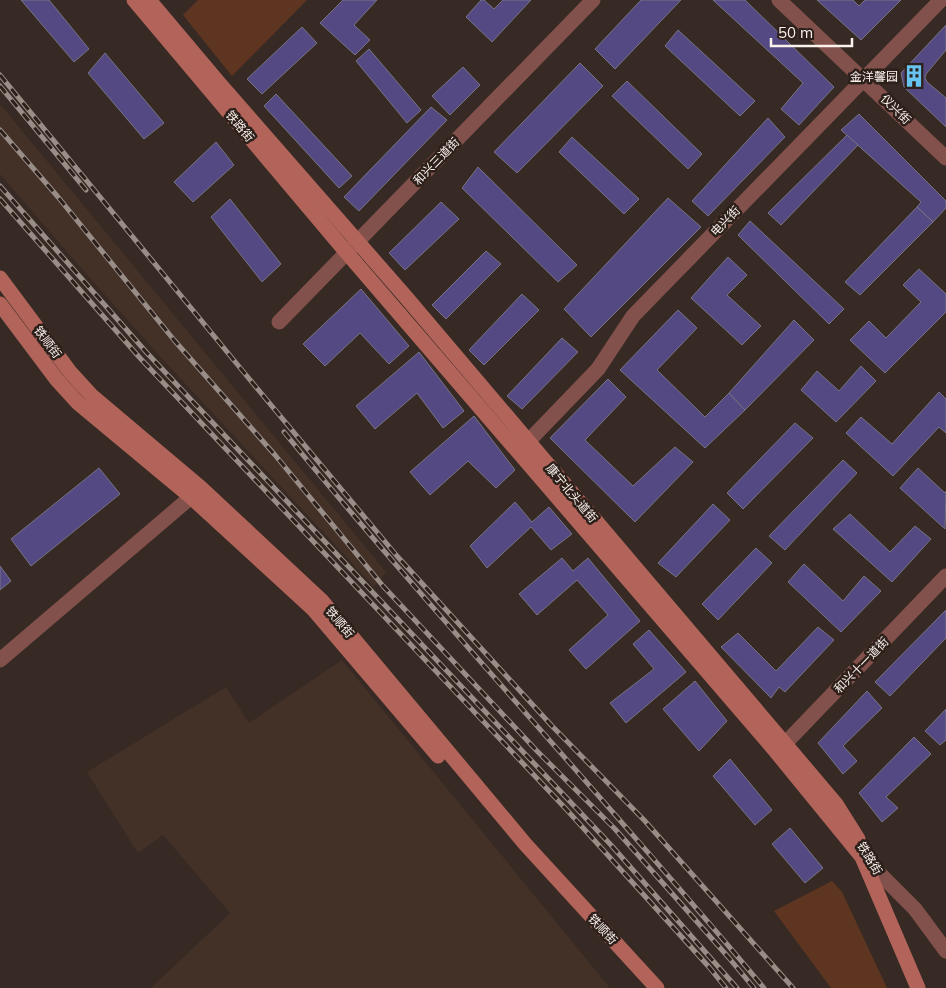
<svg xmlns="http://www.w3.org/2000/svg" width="946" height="988" viewBox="0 0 946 988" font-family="Mulish,'Noto Sans SC',sans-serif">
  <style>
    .built { fill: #433027 }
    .green { fill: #5e3520 }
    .building { fill: #544982; stroke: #767483 }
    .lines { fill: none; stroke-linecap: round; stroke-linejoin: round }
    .tertiary { stroke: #83514b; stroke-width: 15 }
    .secondary { stroke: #b2645a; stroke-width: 15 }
    .rail-casing { stroke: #988d87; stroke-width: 5 }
    .rail { stroke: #2d201a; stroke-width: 3; stroke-dasharray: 9; stroke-linecap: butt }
    .labels { text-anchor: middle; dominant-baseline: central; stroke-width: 5; stroke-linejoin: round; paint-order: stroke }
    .poi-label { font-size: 12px; fill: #fbf2ed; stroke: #2d201a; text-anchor: end }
    .street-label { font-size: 12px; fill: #fbf2ed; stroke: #2d201a }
  </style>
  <rect width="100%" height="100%" fill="#372a24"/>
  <!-- built -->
  <g class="built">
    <polygon points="0,104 386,572 374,587 158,354 81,268 0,174"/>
    <polygon points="342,660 610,988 151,988 230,913 163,835 138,853 87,772 226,687 249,723"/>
  </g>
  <!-- green -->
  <g class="green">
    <polygon points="198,0 307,0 232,76 183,15"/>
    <polygon points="832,881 842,892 887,988 831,988 774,911"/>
  </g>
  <!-- building -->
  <g class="building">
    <polygon points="21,0 49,0 89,49 74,62"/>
    <polygon points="343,0 377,0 354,25 370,40 355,55 320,23"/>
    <polygon points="481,0 484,0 494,9 503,0 531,0 492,42 466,17"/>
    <polygon points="641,0 681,0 615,69 595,49"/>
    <polygon points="713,0 745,0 834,87 799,125 781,109 803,83"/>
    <polygon points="817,0 853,0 859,6 865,0 901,0 861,40"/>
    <polygon points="946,25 946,50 926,74 925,78 927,82 946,98 946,127 904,87 901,73"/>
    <polygon points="302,27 317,43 262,94 247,79"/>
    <polygon points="678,30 755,101 740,116 665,46"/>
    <polygon points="369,49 421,110 407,123 356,61"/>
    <polygon points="105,53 164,123 144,139 88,73"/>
    <polygon points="580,63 603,86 517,173 494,152"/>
    <polygon points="463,67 480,85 450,115 432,96"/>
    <polygon points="627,81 702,154 688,169 612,96"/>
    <polygon points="276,94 352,176 339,188 264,106"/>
    <polygon points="431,107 447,120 359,211 344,197"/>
    <polygon points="859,114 946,201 946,208 933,222 917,207 921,202 841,130"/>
    <polygon points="768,118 785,137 708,216 692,201"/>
    <polygon points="847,135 858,145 781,225 768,213"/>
    <polygon points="572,137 639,199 624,214 559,152"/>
    <polygon points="216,142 234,165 193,202 174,182"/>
    <polygon points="478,167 577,265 558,282 462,188"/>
    <polygon points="668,198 701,227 591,337 564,309"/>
    <polygon points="230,199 281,264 262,282 211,217"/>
    <polygon points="441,202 459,219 405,270 389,253"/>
    <polygon points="917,207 933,222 860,295 845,282"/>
    <polygon points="750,221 844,309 829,324 738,235"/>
    <polygon points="486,251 501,264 446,319 432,305"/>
    <polygon points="728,257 747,275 727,295 761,326 742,345 691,298"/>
    <polygon points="919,269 946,294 946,312 885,373 850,340 869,321 886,338 921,302 903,285"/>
    <polygon points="361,289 409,346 389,364 360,333 325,366 303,344"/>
    <polygon points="522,294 539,310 484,365 469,350"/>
    <polygon points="678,310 697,328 657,370 705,417 729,393 745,410 705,448 620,370"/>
    <polygon points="794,320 814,340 745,410 729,393"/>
    <polygon points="562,338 578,352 522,409 507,396"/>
    <polygon points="419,352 464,411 443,428 417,393 375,429 356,406"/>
    <polygon points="861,366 876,381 836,422 801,390 817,371 839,391"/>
    <polygon points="608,379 626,397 585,440 633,486 675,447 693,462 635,522 550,438"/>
    <polygon points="939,392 946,399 946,433 939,427 893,476 846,433 861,417 892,444"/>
    <polygon points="474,416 515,470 496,488 468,461 430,495 410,472"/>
    <polygon points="795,423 813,438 743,509 727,493"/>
    <polygon points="843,460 857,473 785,550 769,536"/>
    <polygon points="99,468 120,494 31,566 11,539"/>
    <polygon points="918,468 945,493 946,491 945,529 900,488"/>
    <polygon points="515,502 532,522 549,507 572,534 551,550 531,527 487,568 470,546"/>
    <polygon points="713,504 730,520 676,577 658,563"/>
    <polygon points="850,514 890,552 915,526 931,539 892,582 833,529"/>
    <polygon points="756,548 772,563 718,620 702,604"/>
    <polygon points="562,558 573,571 588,558 640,621 586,669 569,650 608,615 577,580 537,615 519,594"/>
    <polygon points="804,564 843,601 864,576 881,591 841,632 788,582"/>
    <polygon points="0,566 11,581 0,590"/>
    <polygon points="946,610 946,638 890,696 875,682"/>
    <polygon points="818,627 834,640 785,692 779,687 771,698 721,647 738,633 776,671"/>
    <polygon points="649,630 686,672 626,723 610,703 654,669 633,644"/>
    <polygon points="695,681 727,721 699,751 663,709"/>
    <polygon points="867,691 882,708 843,746 857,761 843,774 818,743"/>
    <polygon points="946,709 946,740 940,745 925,731"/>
    <polygon points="914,737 931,754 886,797 898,808 882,822 859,793"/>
    <polygon points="730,759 772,810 755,825 713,776"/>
    <polygon points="790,828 823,868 805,883 772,844"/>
  </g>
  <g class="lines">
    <!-- tertiary -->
    <g class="tertiary">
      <polyline points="779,0 946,158"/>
      <polyline points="279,322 593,0"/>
      <polyline points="520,450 598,369 633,316 941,0"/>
      <polyline points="0,660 191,497"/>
      <polyline points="777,752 946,576"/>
      <polyline points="863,857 915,909 946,951"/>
    </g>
    <!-- secondary -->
    <g class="secondary">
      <polyline points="134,0 347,253 773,748 862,857 918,988"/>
      <polyline points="149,0 219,83 405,296 836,804 858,839"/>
      <polyline points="0,278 70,372 92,396 201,488 322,601 526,845 657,988"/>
      <polyline points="0,304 57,380 78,403 191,497 313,609 438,756"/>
    </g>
    <defs>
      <g id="rail">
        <polyline points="0,75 246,375 397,556 552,726 644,820 793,988"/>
        <polyline points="0,86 86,190"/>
        <polyline points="0,130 58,197 174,340 275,455 383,586 537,751 615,829 729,958 754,988"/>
        <polyline points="0,186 147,353 611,845 737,988"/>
        <polyline points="0,199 140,358 566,809 709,967 726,988"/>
        <path d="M284,432c155,189 323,368 480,556"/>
      </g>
    </defs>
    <!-- rail casing -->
    <use href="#rail" class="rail-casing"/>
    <!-- rail -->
    <use href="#rail" class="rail"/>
  </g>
  <!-- icons -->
  <defs>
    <symbol id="building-bare" viewBox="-9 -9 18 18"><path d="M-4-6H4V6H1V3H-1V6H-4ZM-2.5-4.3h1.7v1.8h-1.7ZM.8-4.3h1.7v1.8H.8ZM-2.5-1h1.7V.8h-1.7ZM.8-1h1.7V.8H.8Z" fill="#67c4f0" stroke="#2d201a" stroke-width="2.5" paint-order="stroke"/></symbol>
  </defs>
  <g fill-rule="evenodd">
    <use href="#building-bare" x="898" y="60" width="32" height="32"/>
  </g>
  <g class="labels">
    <!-- poi labels -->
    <g class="poi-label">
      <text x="898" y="76">金洋馨园</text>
    </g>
    <!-- street labels -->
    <g class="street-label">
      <text transform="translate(896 109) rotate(44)">仪兴街</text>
      <text transform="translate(240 126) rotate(50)">铁路街</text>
      <text transform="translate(436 161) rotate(-46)">和兴三道街</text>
      <text transform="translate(725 221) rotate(-46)">电兴街</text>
      <text transform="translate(48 342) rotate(53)">铁顺街</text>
      <text transform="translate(572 493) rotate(50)">康宁北头道街</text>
      <text transform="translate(340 622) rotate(50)">铁顺街</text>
      <text transform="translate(861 665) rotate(-46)">和兴十一道街</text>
      <text transform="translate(870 858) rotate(59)">铁路街</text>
      <text transform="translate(603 929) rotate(47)">铁顺街</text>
    </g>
  </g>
  <!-- scale -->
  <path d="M771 38v8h81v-8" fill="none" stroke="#fbf2ed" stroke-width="2.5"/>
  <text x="778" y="38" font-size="15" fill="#fbf2ed" stroke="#2d201a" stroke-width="4" paint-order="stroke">50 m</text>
</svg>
